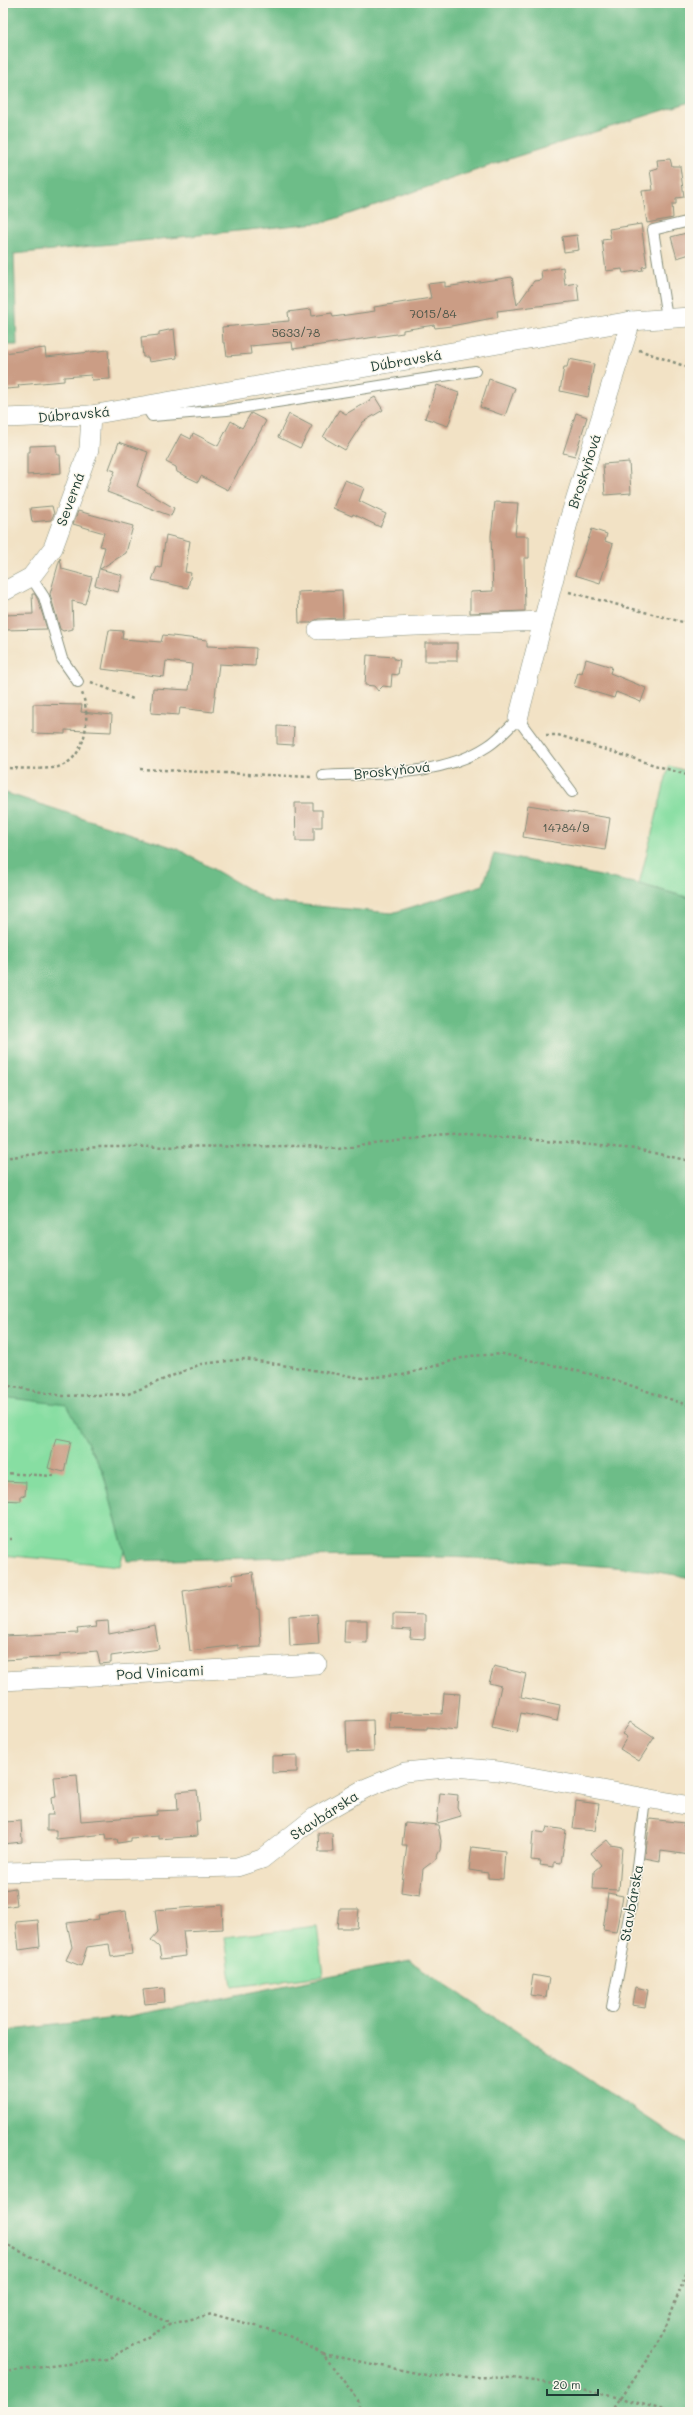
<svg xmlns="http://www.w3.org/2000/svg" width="693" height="2415" viewBox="0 0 693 2415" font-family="Mali,sans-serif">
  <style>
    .green { fill: #87dea2; stroke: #538e6b }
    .forest { fill: #6dbd88; stroke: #467d5e }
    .building { fill: #cb9d85 }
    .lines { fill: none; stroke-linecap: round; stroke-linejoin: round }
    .service-casing { stroke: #88907c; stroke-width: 12 }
    .minor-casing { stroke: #88907c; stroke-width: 20 }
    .path { stroke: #88907c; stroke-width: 2.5; stroke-dasharray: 3 3; stroke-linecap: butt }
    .service { stroke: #fff; stroke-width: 10 }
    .minor { stroke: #fff; stroke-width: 19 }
    .labels { text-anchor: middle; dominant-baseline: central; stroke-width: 3; stroke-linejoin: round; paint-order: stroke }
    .number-label { font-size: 12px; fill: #4a5548 }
    .street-label { font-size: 14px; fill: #1f3d34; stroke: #fbf7ec }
  </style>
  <rect width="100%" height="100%" fill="#fbf7ec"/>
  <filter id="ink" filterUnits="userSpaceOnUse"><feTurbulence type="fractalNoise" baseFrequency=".025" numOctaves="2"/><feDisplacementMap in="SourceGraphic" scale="8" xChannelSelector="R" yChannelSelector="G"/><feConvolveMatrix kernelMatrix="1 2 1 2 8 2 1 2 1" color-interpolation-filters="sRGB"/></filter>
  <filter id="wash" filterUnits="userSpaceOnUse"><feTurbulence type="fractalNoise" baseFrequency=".012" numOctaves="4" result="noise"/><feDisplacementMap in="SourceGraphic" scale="16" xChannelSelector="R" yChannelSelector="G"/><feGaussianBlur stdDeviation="0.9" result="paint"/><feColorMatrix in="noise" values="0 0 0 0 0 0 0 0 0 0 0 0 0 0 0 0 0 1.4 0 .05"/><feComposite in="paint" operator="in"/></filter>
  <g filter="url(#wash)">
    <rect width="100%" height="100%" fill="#f2e2c5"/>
    <!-- green -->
    <g class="green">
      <polygon points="669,766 690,772 690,898 639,884"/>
      <polygon points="3,1397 67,1404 103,1472 124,1550 120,1566 3,1555"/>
      <polygon points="317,1926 323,1976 232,1987 225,1937"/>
    </g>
    <!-- forest -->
    <g class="forest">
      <polygon points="3,3 690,3 690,102 515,157 326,222 14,254 17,345 3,345"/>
      <path d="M3,792l175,57 93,53 121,11 91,-28 11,-31 145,30 51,14v680c-44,-10 -89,-12 -135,-15 -142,-12 -285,-5 -428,-2l-24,-89 -36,-67 -64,-8z"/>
      <polygon points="410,1961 690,2146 690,2412 3,2412 3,2031 124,2017"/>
    </g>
    <g id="blocks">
      <!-- building -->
      <g class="building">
        <polygon points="670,159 672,166 680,166 684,197 676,198 676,204 672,204 673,218 647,223 642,191 653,190 650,170 658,168 657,160"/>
        <polygon points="641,224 647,266 642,267 643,270 623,273 622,269 606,271 602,240 611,239 609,229"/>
        <polygon points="690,232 690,254 677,258 671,237"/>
        <polygon points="577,235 579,250 564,252 562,237"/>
        <polygon points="563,267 565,285 577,283 579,301 497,311 498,317 451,326 435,328 434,325 403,330 403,333 293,349 292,342 250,346 251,354 227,356 225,343 223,343 222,327 289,321 288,312 311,309 312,316 332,313 333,317 375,311 374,307 431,298 428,284 445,282 445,287 512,277 517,305 534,281 542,280 541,271"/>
        <polygon points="174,329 177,358 149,362 148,357 143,357 141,337 159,335 159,332"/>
        <polygon points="45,348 46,357 108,350 110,379 92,380 91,375 64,377 64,381 18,385 19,388 6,389 5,385 3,385 3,353"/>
        <polygon points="569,359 594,364 588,397 560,391 564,367 567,367"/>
        <polygon points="489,379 515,388 505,416 480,407"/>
        <polygon points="437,385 459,393 448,426 425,418"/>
        <polygon points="375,397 383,410 363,422 345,450 323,437 339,410 346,414"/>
        <polygon points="251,413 266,421 228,490 201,476 198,482 177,472 176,467 166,462 181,434 191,439 193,433 218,446 231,421 242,428"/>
        <polygon points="576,413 587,417 575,456 563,453"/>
        <polygon points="289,414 312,426 300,448 278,437"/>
        <polygon points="119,442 148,452 137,486 174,508 171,516 107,492 115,471 109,469"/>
        <polygon points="56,445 57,455 60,455 61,473 27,475 27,452 30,452 30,446"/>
        <polygon points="629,462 631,493 605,495 603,464"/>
        <polygon points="345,480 364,488 359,501 386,514 380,527 353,514 352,516 333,508"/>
        <polygon points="495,502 518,503 515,536 529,536 529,558 524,558 525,611 470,613 470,592 493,591 491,536"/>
        <polygon points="52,506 54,514 51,520 32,522 30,508"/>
        <polygon points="78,511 133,526 126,553 100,569 122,575 118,592 95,585 105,547 100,546 104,533 73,524"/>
        <polygon points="592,529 607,534 605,541 613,544 600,583 575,575"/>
        <polygon points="166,535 190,541 185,572 191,573 188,588 152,580 157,567 161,568"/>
        <polygon points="60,558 62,569 92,577 85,604 72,601 73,629 63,631 60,629 50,594"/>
        <polygon points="342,590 343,618 318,619 310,623 299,623 298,592"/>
        <polygon points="32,594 35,594 38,600 47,629 3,630 3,615 33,614"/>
        <polygon points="109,630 123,631 122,639 161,642 163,635 207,640 207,646 256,648 255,666 219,664 213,712 180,708 179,715 151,713 153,688 189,690 192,664 166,661 164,677 102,669"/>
        <rect x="425" y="643" width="32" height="18"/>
        <polygon points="367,655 394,657 394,659 400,660 398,675 392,674 391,687 383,686 378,691 374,686 365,685"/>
        <polygon points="586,659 612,667 610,673 646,688 641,702 616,692 614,698 574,686 578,672 582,673"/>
        <polygon points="33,704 82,705 81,712 112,715 111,732 65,730 65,734 33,733"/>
        <polygon points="277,726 294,727 293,745 277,744"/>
        <polygon points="295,803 313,803 313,810 322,810 322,827 314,827 314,841 296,841"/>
        <polygon points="528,805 610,818 605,850 523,837"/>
        <polygon points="56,1438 71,1441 64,1472 48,1468"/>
        <polygon points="3,1481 26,1482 25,1496 21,1495 21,1501 3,1500"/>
        <polygon points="253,1572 257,1609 259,1609 261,1647 238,1648 238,1645 190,1651 183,1591 233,1583 232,1575"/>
        <polygon points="317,1614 319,1644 290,1646 289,1616"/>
        <polygon points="393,1614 425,1615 425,1639 410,1638 411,1630 393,1629"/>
        <polygon points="345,1620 367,1620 367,1643 344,1642"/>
        <polygon points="108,1621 109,1634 155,1625 159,1649 111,1656 111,1663 100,1664 97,1651 60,1654 60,1657 3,1660 3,1636 78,1633 77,1629 96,1627 95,1622"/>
        <polygon points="494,1666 526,1674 521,1697 560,1705 557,1721 521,1713 517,1733 492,1727 501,1686 489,1683"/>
        <polygon points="444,1693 460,1694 457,1730 427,1727 427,1729 389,1728 390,1712 442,1714"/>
        <polygon points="373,1720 374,1751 347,1752 346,1721"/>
        <polygon points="630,1722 654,1738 639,1761 620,1749 627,1737 622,1734"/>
        <polygon points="297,1755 297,1772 272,1773 272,1756"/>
        <polygon points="77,1775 81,1821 157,1815 157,1811 178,1810 177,1792 197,1790 200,1821 196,1821 197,1836 159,1839 159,1836 131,1838 131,1841 118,1843 117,1839 107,1840 106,1834 56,1839 56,1830 47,1830 47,1815 53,1815 51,1798 56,1797 54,1777"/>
        <polygon points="440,1793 458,1795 457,1807 461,1816 437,1823"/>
        <polygon points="576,1801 599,1804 595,1831 573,1829"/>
        <polygon points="650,1819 684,1823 683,1826 690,1827 690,1855 661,1851 660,1861 645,1858"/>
        <polygon points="21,1821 22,1842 3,1844 3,1822"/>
        <polygon points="405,1822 438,1825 441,1841 440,1850 435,1860 423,1869 420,1895 401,1892 407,1845 402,1845"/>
        <polygon points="547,1827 566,1830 561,1863 554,1862 554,1867 540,1865 541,1861 531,1860 533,1831 545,1833"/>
        <polygon points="318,1833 332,1833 333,1852 319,1852"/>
        <polygon points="607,1840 611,1845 622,1847 619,1890 593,1889 594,1871 601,1865 591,1853"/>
        <polygon points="472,1847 505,1851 503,1879 488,1878 488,1873 469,1870"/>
        <polygon points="15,1888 17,1905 3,1907 3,1890"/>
        <polygon points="608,1893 623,1896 616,1932 603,1930"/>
        <polygon points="222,1905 223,1929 183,1931 186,1956 161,1959 159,1947 151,1940 158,1932 155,1910"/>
        <polygon points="339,1909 359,1909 357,1928 337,1928"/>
        <polygon points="126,1911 132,1954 111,1957 109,1944 87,1947 81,1966 66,1960 72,1947 67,1923 99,1919 98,1915"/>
        <polygon points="38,1920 40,1947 19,1950 16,1922"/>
        <polygon points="533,1975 549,1978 546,1997 530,1995"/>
        <polygon points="635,1987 648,1990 645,2007 632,2005"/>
        <polygon points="164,1988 165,2002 145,2004 143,1990"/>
      </g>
    </g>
  </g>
  <g filter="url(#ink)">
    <use href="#blocks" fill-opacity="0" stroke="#88907c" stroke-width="1"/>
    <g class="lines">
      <defs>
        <g id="service">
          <polyline points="667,318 653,230 690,221"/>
          <polyline points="145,405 152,416 227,410 475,371"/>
          <polyline points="31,577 44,597 62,659 78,682"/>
          <path d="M323,776c54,-3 118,1 165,-30 11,-7 20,-18 30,-27l54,73"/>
          <polyline points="612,2007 635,1884 645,1798"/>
        </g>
        <g id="minor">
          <polyline points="3,418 91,415 631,321 690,317"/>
          <polyline points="3,592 31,577 53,548 89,449 91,415"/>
          <polyline points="318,630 542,621"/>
          <polyline points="518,719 568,523 631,321"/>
          <polyline points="3,1681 317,1664"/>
          <polyline points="3,1872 237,1867 262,1859 315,1817 364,1789 405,1772 455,1767 498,1771 690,1806"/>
        </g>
      </defs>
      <!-- service casing -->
      <use href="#service" class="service-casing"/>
      <!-- minor casing -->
      <use href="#minor" class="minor-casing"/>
      <!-- path -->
      <g class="path">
        <polyline points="639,350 690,368"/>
        <polyline points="569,592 690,624"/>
        <polyline points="91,682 133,699"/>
        <polyline points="546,735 558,735 690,776"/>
        <path d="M3,768c14,0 43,2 55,-1 29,-8 33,-51 24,-74"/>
        <polyline points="140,769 311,777"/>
        <polyline points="3,1158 97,1147 306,1146 338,1149 433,1136 466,1134 636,1149 690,1161"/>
        <polyline points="3,1385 63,1396 128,1394 201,1364 245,1359 362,1378 403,1375 469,1356 503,1354 612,1379 690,1406"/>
        <polyline points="3,1473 54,1476"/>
        <polyline points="3,1539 12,1539"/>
        <polyline points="3,2243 171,2324"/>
        <polyline points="323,2354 431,2376 513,2378 547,2383 621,2398 670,2412"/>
        <polyline points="3,2372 108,2359 171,2324 212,2314 285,2334 323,2354 358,2400 360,2412"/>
        <polyline points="611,2412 661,2339 690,2264"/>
      </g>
      <!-- service -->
      <use href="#service" class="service"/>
      <!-- minor -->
      <use href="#minor" class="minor"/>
    </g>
  </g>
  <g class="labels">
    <!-- number labels -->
    <g class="number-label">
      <text x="433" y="313">7015/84</text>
      <text x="296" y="332">5633/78</text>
      <text x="566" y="827">14784/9</text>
    </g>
    <!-- street labels -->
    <g class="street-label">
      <text transform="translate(406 360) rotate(-10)">Dúbravská</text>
      <text transform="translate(74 414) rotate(-5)">Dúbravská</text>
      <text transform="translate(584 471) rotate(-72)">Broskyňová</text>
      <text transform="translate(70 499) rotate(-70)">Severná</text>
      <text transform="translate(392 770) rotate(-6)">Broskyňová</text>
      <text transform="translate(160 1672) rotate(-3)">Pod Vinicami</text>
      <text transform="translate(324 1815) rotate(-33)">Stavbárska</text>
      <text transform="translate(631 1903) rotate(-80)">Stavbárska</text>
    </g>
  </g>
  <!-- margin -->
  <rect width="693" height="2415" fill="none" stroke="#fbf7ec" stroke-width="16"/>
  <!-- scale -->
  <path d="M547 2389v6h51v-6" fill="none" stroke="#1f3d34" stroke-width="2"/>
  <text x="553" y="2389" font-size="12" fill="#1f3d34" stroke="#fbf7ec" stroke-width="3" paint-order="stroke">20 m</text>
</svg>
